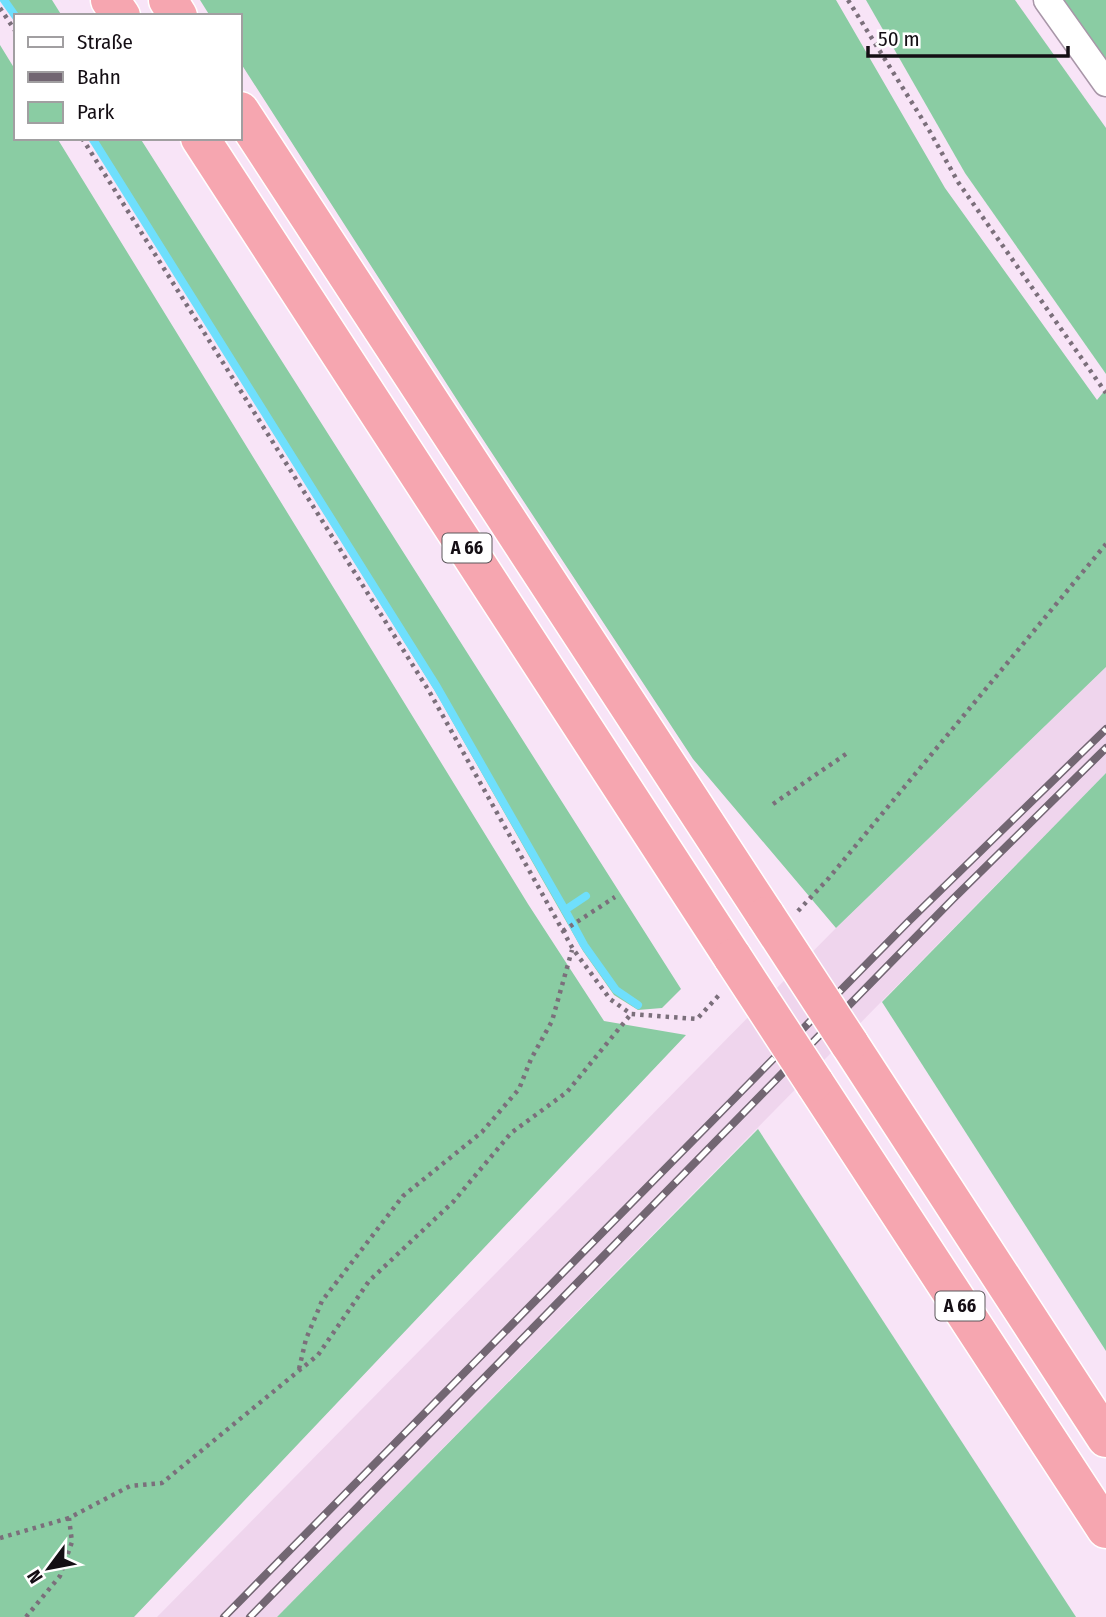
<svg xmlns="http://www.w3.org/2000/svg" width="1106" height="1617" viewBox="0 0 1106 1617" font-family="'Fira Sans Condensed',sans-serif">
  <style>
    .built { fill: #efd5ed }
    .green { fill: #8acca3 }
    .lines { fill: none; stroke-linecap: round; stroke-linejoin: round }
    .stream { stroke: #6fdffc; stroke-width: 8 }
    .tertiary-casing { stroke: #a896a8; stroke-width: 29 }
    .motorway-casing { stroke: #fff; stroke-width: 41 }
    .path { stroke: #7b6f7b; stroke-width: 4.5; stroke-dasharray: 3.5 5; stroke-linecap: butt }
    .tertiary { stroke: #fff; stroke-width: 26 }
    .motorway { stroke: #f6a6b0; stroke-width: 38 }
    .rail-casing { stroke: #726672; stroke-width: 8 }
    .rail { stroke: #fff; stroke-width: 5; stroke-dasharray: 16; stroke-linecap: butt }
    .motorway-bridge-casing { stroke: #fff; stroke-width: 41; stroke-linecap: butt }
    .motorway-bridge { stroke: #f6a6b0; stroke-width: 38 }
    .labels { text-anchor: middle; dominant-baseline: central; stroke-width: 7; stroke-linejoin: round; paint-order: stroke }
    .shield { fill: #fff; stroke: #5a565a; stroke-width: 2 }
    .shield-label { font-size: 18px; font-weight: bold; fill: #140e14 }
  </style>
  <rect width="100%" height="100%" fill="#f8e4f7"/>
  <!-- built -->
  <polygon class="built" points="1106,667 1106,773 277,1617 157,1617 836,928"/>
  <!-- green -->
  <g class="green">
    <polygon points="2,0 52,0 62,16 16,16 16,21"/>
    <polygon points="200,0 836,0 945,188 1097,400 1106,389 1106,667 836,928 693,759 461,406 240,62 240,16 210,16"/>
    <polygon points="866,0 1015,0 1106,128 1106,374 965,173"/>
    <polygon points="1060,0 1106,0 1106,64"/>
    <polygon points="0,45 16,71 16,138 57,138 528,904 604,1021 686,1035 134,1617 0,1617"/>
    <polygon points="89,138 140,138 681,989 662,1008 638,1010 614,995 583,951 435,691"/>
    <polygon points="1106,773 1106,1351 882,1002"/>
    <polygon points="758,1129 1076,1617 277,1617"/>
  </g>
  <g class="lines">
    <!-- stream -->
    <g class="stream">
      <polyline points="4,0 16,17"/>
      <polyline points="92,138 437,687 565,910"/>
      <polyline points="586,896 565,910 584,945 616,990 638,1005"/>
    </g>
    <defs>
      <polyline id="tertiary" points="1047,0 1106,83"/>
      <g id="motorway">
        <polyline points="110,0 121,16"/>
        <polyline points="168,0 178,16"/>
        <polyline points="240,111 766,916"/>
        <polyline points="200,138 733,958"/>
        <polyline points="849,1043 1106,1438"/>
        <polyline points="814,1082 1106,1529"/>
      </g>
    </defs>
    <!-- tertiary casing -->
    <use href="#tertiary" class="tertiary-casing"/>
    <!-- motorway casing -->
    <use href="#motorway" class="motorway-casing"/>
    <!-- path -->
    <g class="path">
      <polyline points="848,0 929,130 958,182 1106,393"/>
      <polyline points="0,8 16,32"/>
      <polyline points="82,138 429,691 573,949 610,999 631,1014 697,1019 720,994"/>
      <polyline points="773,804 846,754"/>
      <polyline points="798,911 828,879 1106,544"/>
      <polyline points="563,931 615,897"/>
      <polyline points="299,1369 306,1339 322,1301 403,1196 482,1132 519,1089 531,1059 552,1021 572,950"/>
      <polyline points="0,1538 69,1518"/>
      <polyline points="26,1617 60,1576 72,1542 69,1518 130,1486 162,1483 318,1355 369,1281 453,1202 511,1133 567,1092 631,1014"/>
    </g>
    <!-- tertiary -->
    <use href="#tertiary" class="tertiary"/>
    <!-- motorway -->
    <use href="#motorway" class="motorway"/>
    <defs>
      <g id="rail">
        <polyline points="224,1617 909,921 1106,729"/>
        <polyline points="250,1617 953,899 1106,748"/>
      </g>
    </defs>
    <!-- rail casing -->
    <use href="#rail" class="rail-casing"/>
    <!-- rail -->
    <use href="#rail" class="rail"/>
    <defs>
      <g id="motorway-bridge">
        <polyline points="766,916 849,1043"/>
        <polyline points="733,958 814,1082"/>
      </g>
    </defs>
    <!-- motorway-bridge casing -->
    <use href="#motorway-bridge" class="motorway-bridge-casing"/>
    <!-- motorway-bridge -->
    <use href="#motorway-bridge" class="motorway-bridge"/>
  </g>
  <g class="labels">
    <!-- shield labels -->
    <g class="shield">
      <rect x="442.5" y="533.5" width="49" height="29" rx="5"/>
      <rect x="935.5" y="1291.5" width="49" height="29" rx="5"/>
    </g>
    <g class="shield-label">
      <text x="467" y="548">A 66</text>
      <text x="960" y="1306">A 66</text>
    </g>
  </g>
  <!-- legend -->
  <rect x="14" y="14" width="228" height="126" fill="#ffffff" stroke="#a19fa1" stroke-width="2"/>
  <rect x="28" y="37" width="35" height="10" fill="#ffffff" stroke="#a19fa1" stroke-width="2"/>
  <text x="77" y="49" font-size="21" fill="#140e14">Straße</text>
  <rect x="28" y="72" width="35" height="10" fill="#726672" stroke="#a19fa1" stroke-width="2"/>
  <text x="77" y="84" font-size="21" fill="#140e14">Bahn</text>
  <rect x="28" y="102" width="35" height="21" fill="#8acca3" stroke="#a19fa1" stroke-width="2"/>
  <text x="77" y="119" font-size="21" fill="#140e14">Park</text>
  <!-- north arrow -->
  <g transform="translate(49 1568) rotate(238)" stroke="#ffffff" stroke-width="5" paint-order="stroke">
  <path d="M0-5L12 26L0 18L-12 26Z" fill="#140e14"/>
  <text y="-10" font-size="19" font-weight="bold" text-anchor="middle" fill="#140e14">N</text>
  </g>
  <!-- scale -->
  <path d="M868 46v10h200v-10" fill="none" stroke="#140e14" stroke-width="3.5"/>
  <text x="878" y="46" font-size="21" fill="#140e14" stroke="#ffffff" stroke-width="5" paint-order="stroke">50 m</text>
</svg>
